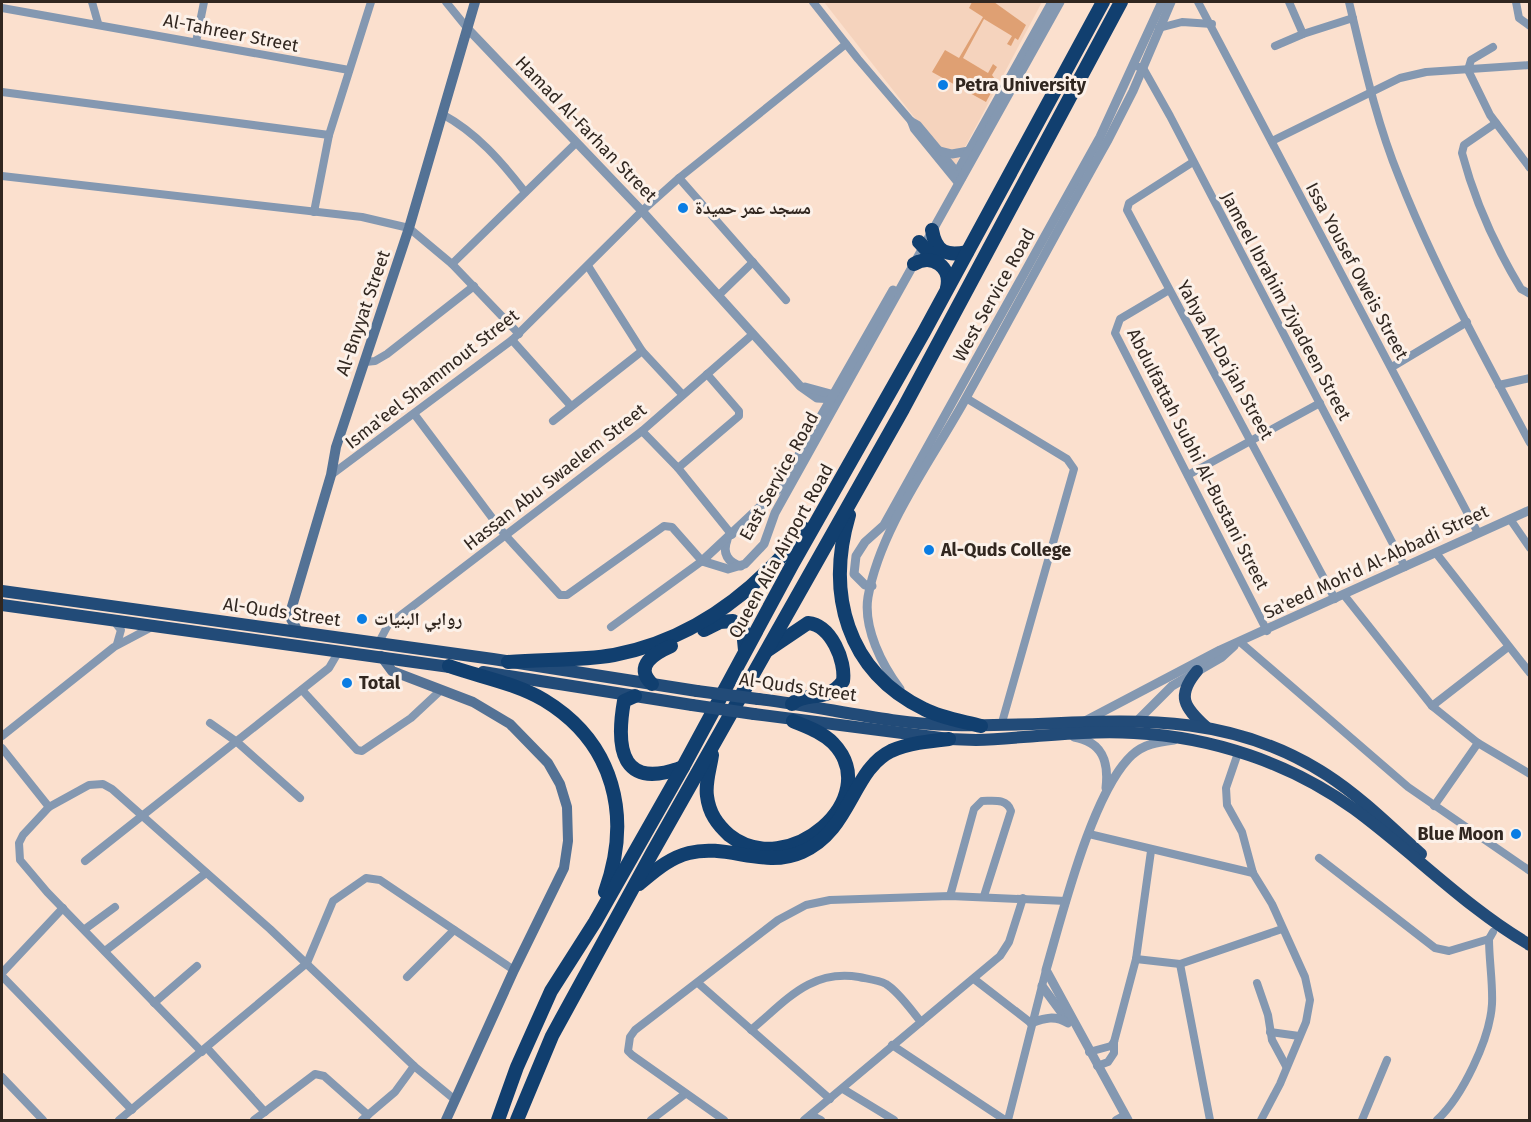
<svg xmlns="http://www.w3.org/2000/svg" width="1531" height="1122" viewBox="0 0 1531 1122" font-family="'Fira Sans','Noto Naskh Arabic',sans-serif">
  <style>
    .built { fill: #f5d3bd }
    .forest { fill: #dfa073 }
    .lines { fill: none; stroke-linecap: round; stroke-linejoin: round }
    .minor { stroke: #8498b1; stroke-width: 8 }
    .tertiary { stroke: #8498b1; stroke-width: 9 }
    .secondary { stroke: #547295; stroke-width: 10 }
    .trunk { stroke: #224b78; stroke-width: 12 }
    .motorway { stroke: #113f6f; stroke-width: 14 }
    .trunk-bridge { stroke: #224b78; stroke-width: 12 }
    .poi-dot { fill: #097de4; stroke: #fcf1e9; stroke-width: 2 }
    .labels { text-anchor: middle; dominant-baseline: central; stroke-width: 6; stroke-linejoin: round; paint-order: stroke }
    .street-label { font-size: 18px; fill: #312720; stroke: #fcf1e9 }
    .poi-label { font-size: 18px; font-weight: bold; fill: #312720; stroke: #fcf1e9; text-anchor: start }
  </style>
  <rect width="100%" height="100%" fill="#fbe0ce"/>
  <!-- built -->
  <polygon class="built" points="824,2 1042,2 954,168"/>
  <!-- forest -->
  <polygon class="forest" points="972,2 994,2 1026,25 1018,40 1015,38 1011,46 1007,44 1012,36 984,19 963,58 988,73 993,64 997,67 992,75 997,82 986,102 932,72 945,50 959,58 983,17 969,8"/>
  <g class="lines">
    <!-- minor -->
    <g class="minor">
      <polyline points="92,2 98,23"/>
      <polyline points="446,2 468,29"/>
      <polyline points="813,2 858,59 911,121 918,125 962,178"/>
      <polyline points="1198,2 1478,533"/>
      <polyline points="1289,2 1303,34"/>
      <path d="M1349,2c14,58 27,119 50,175 36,92 85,179 131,266"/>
      <polyline points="1516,2 1519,18 1530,26"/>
      <polyline points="2,8 349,70"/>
      <polyline points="1159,28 1182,22 1212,24"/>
      <polyline points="196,42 204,2"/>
      <polyline points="1275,46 1303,34 1353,18"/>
      <polyline points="1493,47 1471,60 1468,70 1490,115 1530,168"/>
      <polyline points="1139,67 1143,68 1170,116 1405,567"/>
      <polyline points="2,92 329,135"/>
      <path d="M442,114c35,19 59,47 83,78"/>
      <polyline points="911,121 914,129 958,183"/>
      <path d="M1496,123l-32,22 -2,8c13,49 33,93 59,136l9,5"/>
      <polyline points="1272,141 1400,78 1426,72 1530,65"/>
      <polyline points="1193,162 1129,203 1127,210 1335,599"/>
      <polyline points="2,176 362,217 409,228 452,264 519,334"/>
      <polyline points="679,178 786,300"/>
      <polyline points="314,212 329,135 371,2"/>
      <polyline points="452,264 576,143"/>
      <polyline points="588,266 642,351"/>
      <polyline points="1169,290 1120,319 1115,333 1267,631"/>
      <polyline points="719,295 753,262"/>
      <polyline points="512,340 571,406"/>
      <polyline points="365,362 375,361 387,354 474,286"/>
      <polyline points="1392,367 1467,322"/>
      <polyline points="1499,385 1530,378"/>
      <polyline points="966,398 1067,459 1074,469 1001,726"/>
      <polyline points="415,415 505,535 560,595 567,595 664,526 672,527 702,561 611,627"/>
      <polyline points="553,421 642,351 682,394"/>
      <polyline points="642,431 678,468 732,535"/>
      <polyline points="678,468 739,416 739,411 707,374"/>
      <polyline points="331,475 512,340 642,211 679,178 846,44"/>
      <polyline points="1188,475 1320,403"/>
      <polyline points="1510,519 1530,548"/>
      <polyline points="1436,553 1530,673"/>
      <polyline points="1344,595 1432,706 1478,743 1530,774"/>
      <polyline points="114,621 121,630 117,644"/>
      <polyline points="1240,642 1408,787 1530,871"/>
      <polyline points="378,644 388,625 642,431 753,334"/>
      <polyline points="302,690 357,750 362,751 411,718 441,690"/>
      <polyline points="1432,706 1508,647"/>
      <polyline points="210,723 237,742 300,798"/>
      <polyline points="2,736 114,647 150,628"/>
      <polyline points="2,748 49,807"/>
      <polyline points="1239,750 1226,788 1227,805 1242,832 1253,873 1272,904 1305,977 1310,1000 1306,1022 1280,1084 1261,1120"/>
      <polyline points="1434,806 1478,743"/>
      <polyline points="1089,834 1253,873"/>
      <polyline points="1319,858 1435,948 1449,951 1489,939"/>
      <polyline points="85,861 329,668 339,651"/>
      <path d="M950,896l24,-87 8,-8c11,0 25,-3 29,10l-27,85"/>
      <polyline points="85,929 115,907"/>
      <polyline points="105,951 206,873"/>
      <polyline points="1136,959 1180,964 1282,929"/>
      <polyline points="1180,964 1210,1120"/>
      <polyline points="2,973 63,908"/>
      <polyline points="2,976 132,1110"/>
      <polyline points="407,977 454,930"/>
      <polyline points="974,979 1031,1023"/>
      <polyline points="698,983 830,1099"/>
      <polyline points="1257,983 1268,1015 1272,1040 1286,1066"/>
      <polyline points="154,1003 197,966"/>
      <path d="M751,1030c35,-29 59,-61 108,-53 9,2 19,3 27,7 13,8 25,26 35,38l79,-66 9,-14 14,-44"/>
      <polyline points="1270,1032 1299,1036"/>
      <polyline points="892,1045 1005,1120"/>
      <polyline points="207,1048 265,1112"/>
      <polyline points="202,1052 47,892 20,860 19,843 23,835 49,807 89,785 103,784 112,789 270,929 414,1066 454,1099"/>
      <polyline points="1089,1052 1111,1046 1114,1042"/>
      <polyline points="1097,1066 1108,1062 1114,1053 1114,1042 1136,959 1151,851"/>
      <polyline points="2,1077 43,1120"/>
      <polyline points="843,1089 894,1120"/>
      <polyline points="811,1115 821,1120"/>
      <polyline points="119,1120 307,963 333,901 366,878 380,880 514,970"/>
      <polyline points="254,1120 315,1074 324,1076 368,1115"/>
      <polyline points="362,1120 395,1092 414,1066"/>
      <polyline points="651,1120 685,1094"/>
      <polyline points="724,1120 632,1055 628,1051 630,1037 635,1030 778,920 806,905 830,900 950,896 1066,901"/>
      <polyline points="804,1120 921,1022"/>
      <polyline points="1008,1120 1046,970"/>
      <polyline points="1116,1120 1125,1115"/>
      <polyline points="1362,1120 1387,1060"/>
      <path d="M1437,1120c25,-23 53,-81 55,-116 1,-21 -3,-44 -3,-65l4,-7"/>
    </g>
    <!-- tertiary -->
    <g class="tertiary">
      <polyline points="468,29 642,211 800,386 817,398 834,399"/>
      <polyline points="940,151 952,154 969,151"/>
      <polyline points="960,167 1052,2"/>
      <polyline points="805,387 838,396"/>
      <path d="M727,540c-5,13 1,23 14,26"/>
      <polyline points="702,561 728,569 745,564 764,544 775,513 1060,2"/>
      <polyline points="702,561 780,488 893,290"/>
      <polyline points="872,586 865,585 854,574 856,556 865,542 884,525 1100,137 1162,2"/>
      <path d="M900,689c-18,-24 -37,-61 -32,-92 12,-69 65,-139 98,-199 48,-86 94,-173 142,-258l25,-49 38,-89"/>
      <polyline points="1138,720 1172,686 1222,657 1234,646"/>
      <polyline points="1085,721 1220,650 1530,510"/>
      <path d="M1074,737c29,5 35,25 32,51"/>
      <polyline points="1042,986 1067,1020"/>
      <path d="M1031,1023c14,-5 24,-8 37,0"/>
      <path d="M1128,1120l-82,-150c16,-54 46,-178 86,-215 12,-11 26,-13 42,-15"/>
    </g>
    <!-- secondary -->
    <g class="secondary">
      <polyline points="299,633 291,619 291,610 331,475 336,447 409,228 475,2"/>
      <polyline points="381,656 392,671 473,702 510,724 548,763 560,784 567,807 568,841 564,868 514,970 446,1120"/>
    </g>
    <!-- trunk -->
    <g class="trunk">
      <polyline points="2,591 493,659 697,691"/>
      <polyline points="2,605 457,668"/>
      <path d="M1197,671c-21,25 -13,36 9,56"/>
      <polyline points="483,672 692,705"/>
      <path d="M758,699c64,7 129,25 194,26 133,4 253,-29 375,50 34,22 64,52 94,79"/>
      <path d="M754,714l195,25 27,1c52,-2 106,-10 158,-7 79,4 156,30 220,76 60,44 111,98 176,136"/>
    </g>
    <!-- motorway -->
    <g class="motorway">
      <path d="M932,230c4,23 15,26 35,22"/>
      <polyline points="919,242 938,262"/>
      <path d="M914,264c18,-11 38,3 33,24"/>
      <path d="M849,515c-23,78 -3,156 75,194 17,9 38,12 57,17"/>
      <polyline points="704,630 720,622 733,621 743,630 745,650"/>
      <path d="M768,650l40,-27c23,2 38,38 35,58 -15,22 -38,10 -51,23"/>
      <path d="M508,662c35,-3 71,-1 106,-7 79,-15 142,-64 191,-126"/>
      <path d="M449,666c31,11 66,17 95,34 71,43 88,117 61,192"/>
      <path d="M652,684c-19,-18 3,-31 19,-38"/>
      <path d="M635,696l-11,5c-9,51 -1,89 59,66"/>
      <path d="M712,755c-2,14 -7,28 -5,41 2,17 10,28 22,39 58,47 157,-37 104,-92 -11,-11 -26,-16 -40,-22"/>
      <path d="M639,884c16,-13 30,-26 50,-31 38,-10 75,16 113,-1 49,-21 50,-82 89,-101 18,-8 39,-10 58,-12"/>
      <polyline points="498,1120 517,1067 551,991 595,922 683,767 792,565 924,332 1103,2"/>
      <polyline points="517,1120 552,1036 651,855 903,409 1121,2"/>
    </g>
    <!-- trunk-bridge -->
    <g class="trunk-bridge">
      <polyline points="697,691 758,699"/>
      <polyline points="692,705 754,714"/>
    </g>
  </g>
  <!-- markers -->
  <g class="poi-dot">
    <circle cx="943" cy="85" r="6"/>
    <circle cx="683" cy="208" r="6"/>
    <circle cx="929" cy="550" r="6"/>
    <circle cx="362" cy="619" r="6"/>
    <circle cx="347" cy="683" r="6"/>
    <circle cx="1516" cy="834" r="6"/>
  </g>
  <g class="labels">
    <!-- street labels -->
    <g class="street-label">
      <text transform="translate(231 33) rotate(11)">Al-Tahreer Street</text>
      <text transform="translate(586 129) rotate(46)">Hamad Al-Farhan Street</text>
      <text transform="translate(1357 271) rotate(62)">Issa Yousef Oweis Street</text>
      <text transform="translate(994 295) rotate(-61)">West Service Road</text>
      <text transform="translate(1286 306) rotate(62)">Jameel Ibrahim Ziyadeen Street</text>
      <text transform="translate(363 313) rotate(-71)">Al-Bnyyat Street</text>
      <text transform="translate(1225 360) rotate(61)">Yahya Al-Da‘jah Street</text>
      <text transform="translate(432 379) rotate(-38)">Isma'eel Shammout Street</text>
      <text transform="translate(1198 459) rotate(63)">Abdulfattah Subhi Al-Bustani Street</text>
      <text transform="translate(779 476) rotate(-61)">East Service Road</text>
      <text transform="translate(555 477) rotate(-38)">Hassan Abu Swaelem Street</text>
      <text transform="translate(781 551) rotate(-61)">Queen Alia Airport Road</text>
      <text transform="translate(1376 562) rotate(-25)">Sa'eed Moh'd Al-Abbadi Street</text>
      <text transform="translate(282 612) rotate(8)">Al-Quds Street</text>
      <text transform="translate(798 687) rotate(8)">Al-Quds Street</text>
    </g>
    <!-- poi labels -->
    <g class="poi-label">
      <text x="955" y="85">Petra University</text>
      <text x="695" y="208">مسجد عمر حميدة</text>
      <text x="941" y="550">Al-Quds College</text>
      <text x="374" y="619">روابي البنيات</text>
      <text x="359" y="683">Total</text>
      <text x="1504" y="834" text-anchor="end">Blue Moon</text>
    </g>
  </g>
  <!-- border -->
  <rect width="1531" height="1122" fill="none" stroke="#312720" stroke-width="6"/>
</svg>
